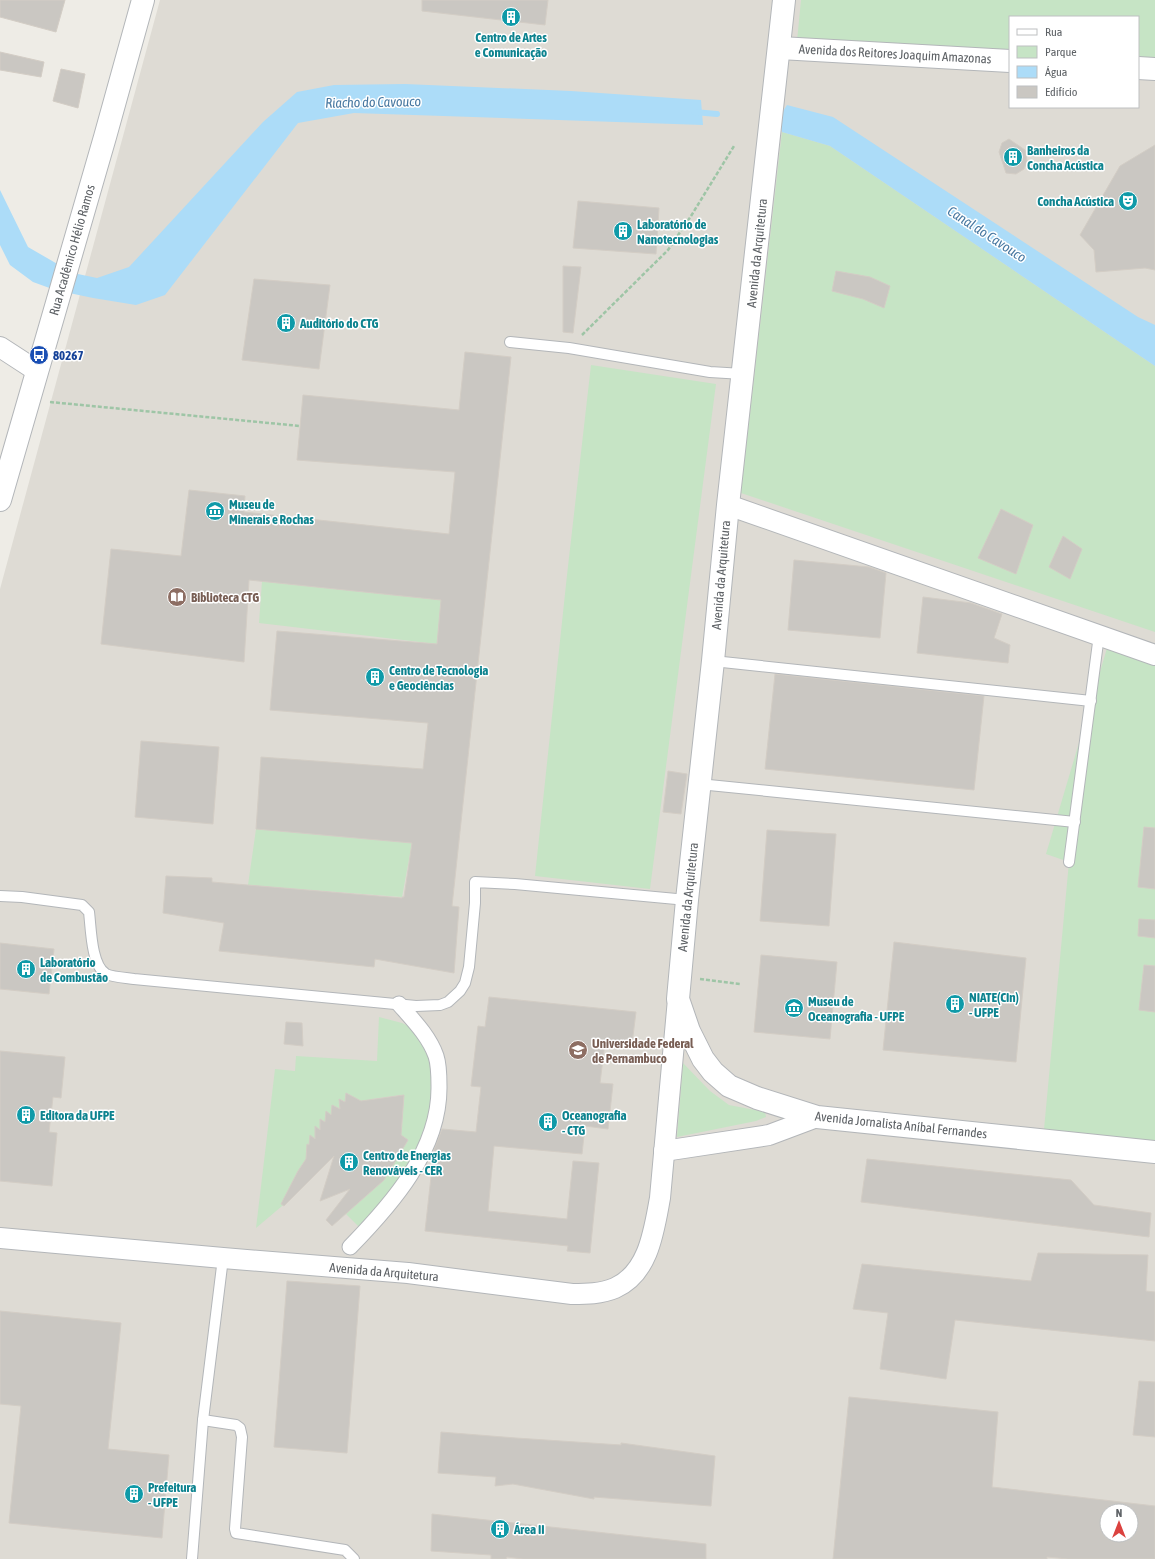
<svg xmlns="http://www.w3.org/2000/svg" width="1155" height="1559" viewBox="0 0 1155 1559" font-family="'Asap Condensed',sans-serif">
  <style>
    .education { fill: #dedbd4; fill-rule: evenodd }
    .green { fill: #c6e4c5 }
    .water { fill: #acdcf8 }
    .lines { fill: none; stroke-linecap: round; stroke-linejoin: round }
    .stream { stroke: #acdcf8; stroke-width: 6 }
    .building { fill: #cac7c2; stroke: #d3cdc5; fill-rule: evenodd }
    .service-casing { stroke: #b3b6b9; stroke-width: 12 }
    .pedestrian-casing { stroke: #b3b6b9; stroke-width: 17 }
    .minor-casing { stroke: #b3b6b9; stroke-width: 22 }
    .tertiary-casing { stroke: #b3b6b9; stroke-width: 24 }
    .path { stroke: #9ec5a6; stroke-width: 2.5; stroke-dasharray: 4 2; stroke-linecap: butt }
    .service { stroke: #fff; stroke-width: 10 }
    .pedestrian { stroke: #fff; stroke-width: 15 }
    .minor { stroke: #fff; stroke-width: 20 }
    .tertiary { stroke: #fff; stroke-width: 22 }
    .labels { text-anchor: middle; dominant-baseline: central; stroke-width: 3; stroke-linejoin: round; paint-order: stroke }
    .culture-label { font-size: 13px; font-weight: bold; fill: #0d838f; stroke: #fff; text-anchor: start }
    .street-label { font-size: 13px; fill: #5d6165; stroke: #fff }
    .transit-label { font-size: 13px; font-weight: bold; fill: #164399; stroke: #fff; text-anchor: start }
    .education-label { font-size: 13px; font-weight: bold; fill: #785e54; stroke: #fff; text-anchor: start }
    .water-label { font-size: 14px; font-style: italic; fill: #4778a1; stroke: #fff }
  </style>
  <rect width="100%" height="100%" fill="#eeece6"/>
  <!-- education -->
  <path class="education" d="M160,0h995v1559h-1155v-970zM1010,17h128v90h-128zM1107,1511h24v24h-24z"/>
  <!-- green -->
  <g class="green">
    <polygon points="801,0 1155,0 1155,67 1138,66 1138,17 1010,17 1010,56 797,41"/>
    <polygon points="782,132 830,146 1155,366 1155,632 741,493"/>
    <polygon points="591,365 716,384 650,889 535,876 567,575"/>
    <polygon points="262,581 441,600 437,644 259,623"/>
    <polygon points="1110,638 1155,655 1155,1151 1043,1140 1069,862 1046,854"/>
    <polygon points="256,829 412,843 402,897 248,885"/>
    <polygon points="379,1017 402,1023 414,1029 432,1062 433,1106 414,1160 362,1230 346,1214 384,1180 408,1140 386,1127 402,1127 404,1097 401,1095 372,1099 373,1116 352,1102 352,1096 346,1093 345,1102 339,1099 340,1107 344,1109 339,1114 338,1108 332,1105 333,1116 326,1112 326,1123 320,1119 321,1130 315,1127 316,1140 310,1135 311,1147 307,1144 310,1154 298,1171 293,1181 288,1201 256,1228 275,1069 295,1071 296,1056 377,1061"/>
    <polygon points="683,1063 710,1091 729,1105 765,1112 766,1117 756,1121 677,1137"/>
  </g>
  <!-- water -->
  <g class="water">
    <polygon points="405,84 571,91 701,100 703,125 354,113 298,123 165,295 136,305 93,298 55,290 33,282 10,265 0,245 0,190 28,247 73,273 97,278 129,267 263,122 297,92 334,85"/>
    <path d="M787,105l46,12 305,200 17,8v41l-325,-220 -48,-14c-3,-10 -1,-19 5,-27z"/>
  </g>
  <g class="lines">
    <!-- stream -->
    <polyline class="stream" points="694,112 717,114"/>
  </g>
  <!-- building -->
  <g class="building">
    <polygon points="0,0 65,0 56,32 0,17"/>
    <polygon points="422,0 548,0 545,25 422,11"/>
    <polygon points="0,52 44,62 41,77 0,70"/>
    <polygon points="61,69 85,74 78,108 53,101"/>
    <polygon points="1009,139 1025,150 1027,161 1024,169 1016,174 1006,173 999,152 1002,143"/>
    <polygon points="1155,145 1155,270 1145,268 1096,272 1094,250 1080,235 1120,166"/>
    <polygon points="578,201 659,208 656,254 573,248"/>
    <polygon points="563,266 581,267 573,333 563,332"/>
    <polygon points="836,271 870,277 890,286 884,308 863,299 832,291"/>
    <polygon points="254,279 330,285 319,369 242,360"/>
    <polygon points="465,352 511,357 452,906 459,907 454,973 375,959 374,967 219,951 224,923 163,913 166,876 212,878 212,882 402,898 402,897 404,897 412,843 256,829 261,757 423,769 428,723 270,710 277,631 437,644 441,600 249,580 244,662 101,644 111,549 181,556 189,490 245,496 244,512 449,534 455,472 297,460 303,395 459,410"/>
    <polygon points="1001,509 1033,525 1016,574 978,558"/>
    <polygon points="1063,536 1082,549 1070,579 1049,567"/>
    <polygon points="794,560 869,567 886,573 880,638 788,630"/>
    <polygon points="923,597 971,603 1002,614 994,638 1010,645 1008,663 917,653"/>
    <polygon points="775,674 984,696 974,790 765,769"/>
    <polygon points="141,741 219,747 213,824 135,817"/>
    <polygon points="668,771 687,774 681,814 663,812"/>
    <polygon points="1144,827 1155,828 1155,889 1138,887"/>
    <polygon points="767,830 836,834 829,926 760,921"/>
    <polygon points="1139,919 1155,920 1155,938 1138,936"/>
    <polygon points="894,942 1026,958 1016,1062 883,1050"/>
    <polygon points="0,943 54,949 49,994 0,989"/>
    <polygon points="761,955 837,962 830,1039 754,1032"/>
    <polygon points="1144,965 1155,966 1155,1012 1139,1010"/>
    <polygon points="489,997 636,1012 632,1044 605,1042 600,1083 613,1084 608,1129 585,1126 582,1154 494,1146 488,1211 567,1219 573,1161 599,1163 590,1253 567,1251 568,1246 425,1231 434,1150 442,1129 476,1132 481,1087 471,1086 478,1026 485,1027"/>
    <polygon points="286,1022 302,1023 303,1046 284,1044"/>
    <polygon points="0,1051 65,1057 61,1098 53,1097 49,1132 57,1133 52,1186 0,1181"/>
    <polygon points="346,1093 361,1101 404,1095 401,1135 408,1140 384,1180 332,1226 326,1220 350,1189 320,1201 334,1156 284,1206 281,1204 298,1171 306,1159 307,1144 309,1145 310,1135 315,1139 315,1126 320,1130 320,1119 325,1122 326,1111 331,1115 332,1105 340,1109 339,1099 345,1102"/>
    <polygon points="867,1159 1071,1180 1094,1205 1151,1213 1149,1237 861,1202"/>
    <polygon points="1038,1253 1148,1255 1146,1291 1155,1292 1155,1341 955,1320 946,1379 880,1369 888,1313 853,1309 862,1264 1031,1281"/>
    <polygon points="287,1281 360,1286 347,1453 274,1447"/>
    <polygon points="0,1311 121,1323 108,1449 169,1455 162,1538 9,1523 21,1406 0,1404"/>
    <polygon points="1139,1381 1155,1382 1155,1437 1133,1435"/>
    <path d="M849,1397l149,15 -6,75 163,19v53h-87l-21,-2v2h-214zM1107,1511h24v24h-24z"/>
    <polygon points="441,1432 516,1438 621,1445 621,1443 715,1456 711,1506 594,1497 594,1499 513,1484 495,1486 496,1477 438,1473"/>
    <polygon points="432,1514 706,1544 706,1559 523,1559 507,1557 506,1559 491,1559 491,1555 431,1551"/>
  </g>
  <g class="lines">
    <defs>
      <g id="service">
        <polyline points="510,342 569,348 710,372 743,374"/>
        <polyline points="713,661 1091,701"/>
        <polyline points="699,784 1075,822"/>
        <polyline points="1069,862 1099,635"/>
        <path d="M0,896l22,1 60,8 7,7c2,15 2,53 17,62 6,3 21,4 28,5l282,27 24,-1 8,-3 12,-11 5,-8 4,-16 6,-64v-21l40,2 172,16"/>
        <polyline points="203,1420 236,1425 240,1428 242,1437 235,1529 236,1533 345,1550 354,1559"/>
        <polyline points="192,1559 203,1420 223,1258"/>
      </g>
      <path id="pedestrian" d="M350,1247c42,-43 90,-97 89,-161 0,-10 0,-21 -3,-30 -7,-20 -23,-36 -37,-52"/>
      <g id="minor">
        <polyline points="0,347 37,371"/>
        <polyline points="728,505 1155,655"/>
        <polyline points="664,1151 769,1135 817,1117"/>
        <path d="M0,1238l223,20 185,15 164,21c14,0 29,0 43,-6 34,-15 39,-58 45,-90l18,-199"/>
      </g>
      <g id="tertiary">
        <polyline points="784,0 728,505 713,661 687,900 678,999 689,1031 703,1059 713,1072 729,1086 757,1098 817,1117 1155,1152"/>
        <polyline points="780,48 1010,61"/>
        <polyline points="1138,68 1155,69"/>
        <polyline points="0,500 105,137 143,0"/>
      </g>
    </defs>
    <!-- service casing -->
    <use href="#service" class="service-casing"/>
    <!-- pedestrian casing -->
    <use href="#pedestrian" class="pedestrian-casing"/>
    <!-- minor casing -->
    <use href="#minor" class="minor-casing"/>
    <!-- tertiary casing -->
    <use href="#tertiary" class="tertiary-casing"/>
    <!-- path -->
    <g class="path">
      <polyline points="582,335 668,250 691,216 734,146"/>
      <polyline points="50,402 300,426"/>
      <polyline points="700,979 740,984"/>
    </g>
    <!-- service -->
    <use href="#service" class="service"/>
    <!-- pedestrian -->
    <use href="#pedestrian" class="pedestrian"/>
    <!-- minor -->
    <use href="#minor" class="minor"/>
    <!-- tertiary -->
    <use href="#tertiary" class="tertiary"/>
  </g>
  <!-- icons -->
  <defs>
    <symbol id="building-disc" viewBox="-11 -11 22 22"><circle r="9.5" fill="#0f9aa8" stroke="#fff"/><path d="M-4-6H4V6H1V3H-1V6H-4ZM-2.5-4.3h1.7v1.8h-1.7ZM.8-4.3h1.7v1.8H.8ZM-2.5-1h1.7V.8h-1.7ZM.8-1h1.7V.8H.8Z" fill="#fff"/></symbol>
    <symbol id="theatre-disc" viewBox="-11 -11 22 22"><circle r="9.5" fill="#0f9aa8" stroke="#fff"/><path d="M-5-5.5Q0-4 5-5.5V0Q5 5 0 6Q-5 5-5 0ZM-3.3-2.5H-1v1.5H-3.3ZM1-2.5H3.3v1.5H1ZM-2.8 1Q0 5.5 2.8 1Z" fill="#fff"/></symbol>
    <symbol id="bus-disc" viewBox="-11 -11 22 22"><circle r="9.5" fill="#1a4fb4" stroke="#fff"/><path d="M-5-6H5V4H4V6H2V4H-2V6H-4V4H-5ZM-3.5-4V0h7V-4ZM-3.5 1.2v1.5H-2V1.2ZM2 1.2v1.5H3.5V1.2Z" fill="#fff"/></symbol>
    <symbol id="museum-disc" viewBox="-11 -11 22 22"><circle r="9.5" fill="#0f9aa8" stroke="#fff"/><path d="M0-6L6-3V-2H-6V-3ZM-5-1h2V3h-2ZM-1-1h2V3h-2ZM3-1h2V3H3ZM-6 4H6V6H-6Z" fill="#fff"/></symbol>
    <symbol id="library-disc" viewBox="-11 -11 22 22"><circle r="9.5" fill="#8d6e63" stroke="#fff"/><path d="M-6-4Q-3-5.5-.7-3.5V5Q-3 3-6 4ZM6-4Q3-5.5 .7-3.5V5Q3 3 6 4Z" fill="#fff"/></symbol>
    <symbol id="university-disc" viewBox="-11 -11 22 22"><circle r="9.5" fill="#8d6e63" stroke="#fff"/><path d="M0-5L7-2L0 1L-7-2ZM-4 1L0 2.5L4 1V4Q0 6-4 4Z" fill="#fff"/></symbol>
  </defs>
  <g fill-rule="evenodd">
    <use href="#building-disc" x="500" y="6" width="22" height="22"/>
    <use href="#building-disc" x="1002" y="146" width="22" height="22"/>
    <use href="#theatre-disc" x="1117" y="190" width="22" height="22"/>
    <use href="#building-disc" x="612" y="220" width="22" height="22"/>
    <use href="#building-disc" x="275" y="312" width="22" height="22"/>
    <use href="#bus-disc" x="28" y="344" width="22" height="22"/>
    <use href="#museum-disc" x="204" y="500" width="22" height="22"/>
    <use href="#library-disc" x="166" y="586" width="22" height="22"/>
    <use href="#building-disc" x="364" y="666" width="22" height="22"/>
    <use href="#building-disc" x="15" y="958" width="22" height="22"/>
    <use href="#building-disc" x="944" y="993" width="22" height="22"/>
    <use href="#museum-disc" x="783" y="997" width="22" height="22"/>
    <use href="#university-disc" x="567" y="1039" width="22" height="22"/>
    <use href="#building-disc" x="15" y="1104" width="22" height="22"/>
    <use href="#building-disc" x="537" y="1111" width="22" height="22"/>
    <use href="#building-disc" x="338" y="1151" width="22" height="22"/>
    <use href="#building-disc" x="123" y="1483" width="22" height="22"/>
    <use href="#building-disc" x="489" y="1518" width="22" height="22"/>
  </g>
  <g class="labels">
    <!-- culture labels -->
    <g class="culture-label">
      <text x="511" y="37" text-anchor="middle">Centro de Artes<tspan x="511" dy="15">e Comunicação</tspan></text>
      <text x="1027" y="150">Banheiros da<tspan x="1027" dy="15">Concha Acústica</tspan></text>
      <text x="1114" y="201" text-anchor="end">Concha Acústica</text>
      <text x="637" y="224">Laboratório de<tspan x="637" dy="15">Nanotecnologias</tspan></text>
      <text x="300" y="323">Auditório do CTG</text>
      <text x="229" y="504">Museu de<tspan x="229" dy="15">Minerais e Rochas</tspan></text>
      <text x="389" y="670">Centro de Tecnologia<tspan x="389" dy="15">e Geociências</tspan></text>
      <text x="40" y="962">Laboratório<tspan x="40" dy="15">de Combustão</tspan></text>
      <text x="969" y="997">NIATE(CIn)<tspan x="969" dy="15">- UFPE</tspan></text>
      <text x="808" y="1001">Museu de<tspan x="808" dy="15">Oceanografia - UFPE</tspan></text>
      <text x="40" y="1115">Editora da UFPE</text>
      <text x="562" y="1115">Oceanografia<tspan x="562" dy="15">- CTG</tspan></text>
      <text x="363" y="1155">Centro de Energias<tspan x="363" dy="15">Renováveis - CER</tspan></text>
      <text x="148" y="1487">Prefeitura<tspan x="148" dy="15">- UFPE</tspan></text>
      <text x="514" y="1529">Área II</text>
    </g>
    <!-- street labels -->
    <g class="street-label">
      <text transform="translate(895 54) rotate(3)">Avenida dos Reitores Joaquim Amazonas</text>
      <text transform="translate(72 250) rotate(-74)">Rua Acadêmico Hélio Ramos</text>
      <text transform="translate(757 253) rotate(-84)">Avenida da Arquitetura</text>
      <text transform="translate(721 575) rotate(-85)">Avenida da Arquitetura</text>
      <text transform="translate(688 897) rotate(-84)">Avenida da Arquitetura</text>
      <text transform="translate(901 1125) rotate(6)">Avenida Jornalista Aníbal Fernandes</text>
      <text transform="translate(384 1272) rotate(5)">Avenida da Arquitetura</text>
    </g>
    <!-- transit labels -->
    <g class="transit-label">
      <text x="53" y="355">80267</text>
    </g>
    <!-- education labels -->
    <g class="education-label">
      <text x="191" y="597">Biblioteca CTG</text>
      <text x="592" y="1043">Universidade Federal<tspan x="592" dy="15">de Pernambuco</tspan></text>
    </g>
    <!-- water labels -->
    <g class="water-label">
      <text transform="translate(373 102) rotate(-1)">Riacho do Cavouco</text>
      <text transform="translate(987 234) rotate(33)">Canal do Cavouco</text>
    </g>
  </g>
  <!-- legend -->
  <rect x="1009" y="16" width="130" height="92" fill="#ffffff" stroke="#bec0c1"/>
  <rect x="1017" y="29" width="20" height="6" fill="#ffffff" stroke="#bec0c1"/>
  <text x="1045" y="36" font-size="12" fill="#5d6165">Rua</text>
  <rect x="1017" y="46" width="20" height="12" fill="#c6e4c5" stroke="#bec0c1"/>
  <text x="1045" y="56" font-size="12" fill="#5d6165">Parque</text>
  <rect x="1017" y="66" width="20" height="12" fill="#acdcf8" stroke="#bec0c1"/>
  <text x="1045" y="76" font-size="12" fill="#5d6165">Água</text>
  <rect x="1017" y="86" width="20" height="12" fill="#cac7c2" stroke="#bec0c1"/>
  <text x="1045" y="96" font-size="12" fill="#5d6165">Edifício</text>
  <!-- north arrow -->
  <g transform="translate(1119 1523)"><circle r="19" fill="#ffffff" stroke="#bec0c1"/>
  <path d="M0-3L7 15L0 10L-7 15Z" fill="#db423f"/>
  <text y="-6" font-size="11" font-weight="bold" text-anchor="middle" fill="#5d6165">N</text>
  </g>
</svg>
